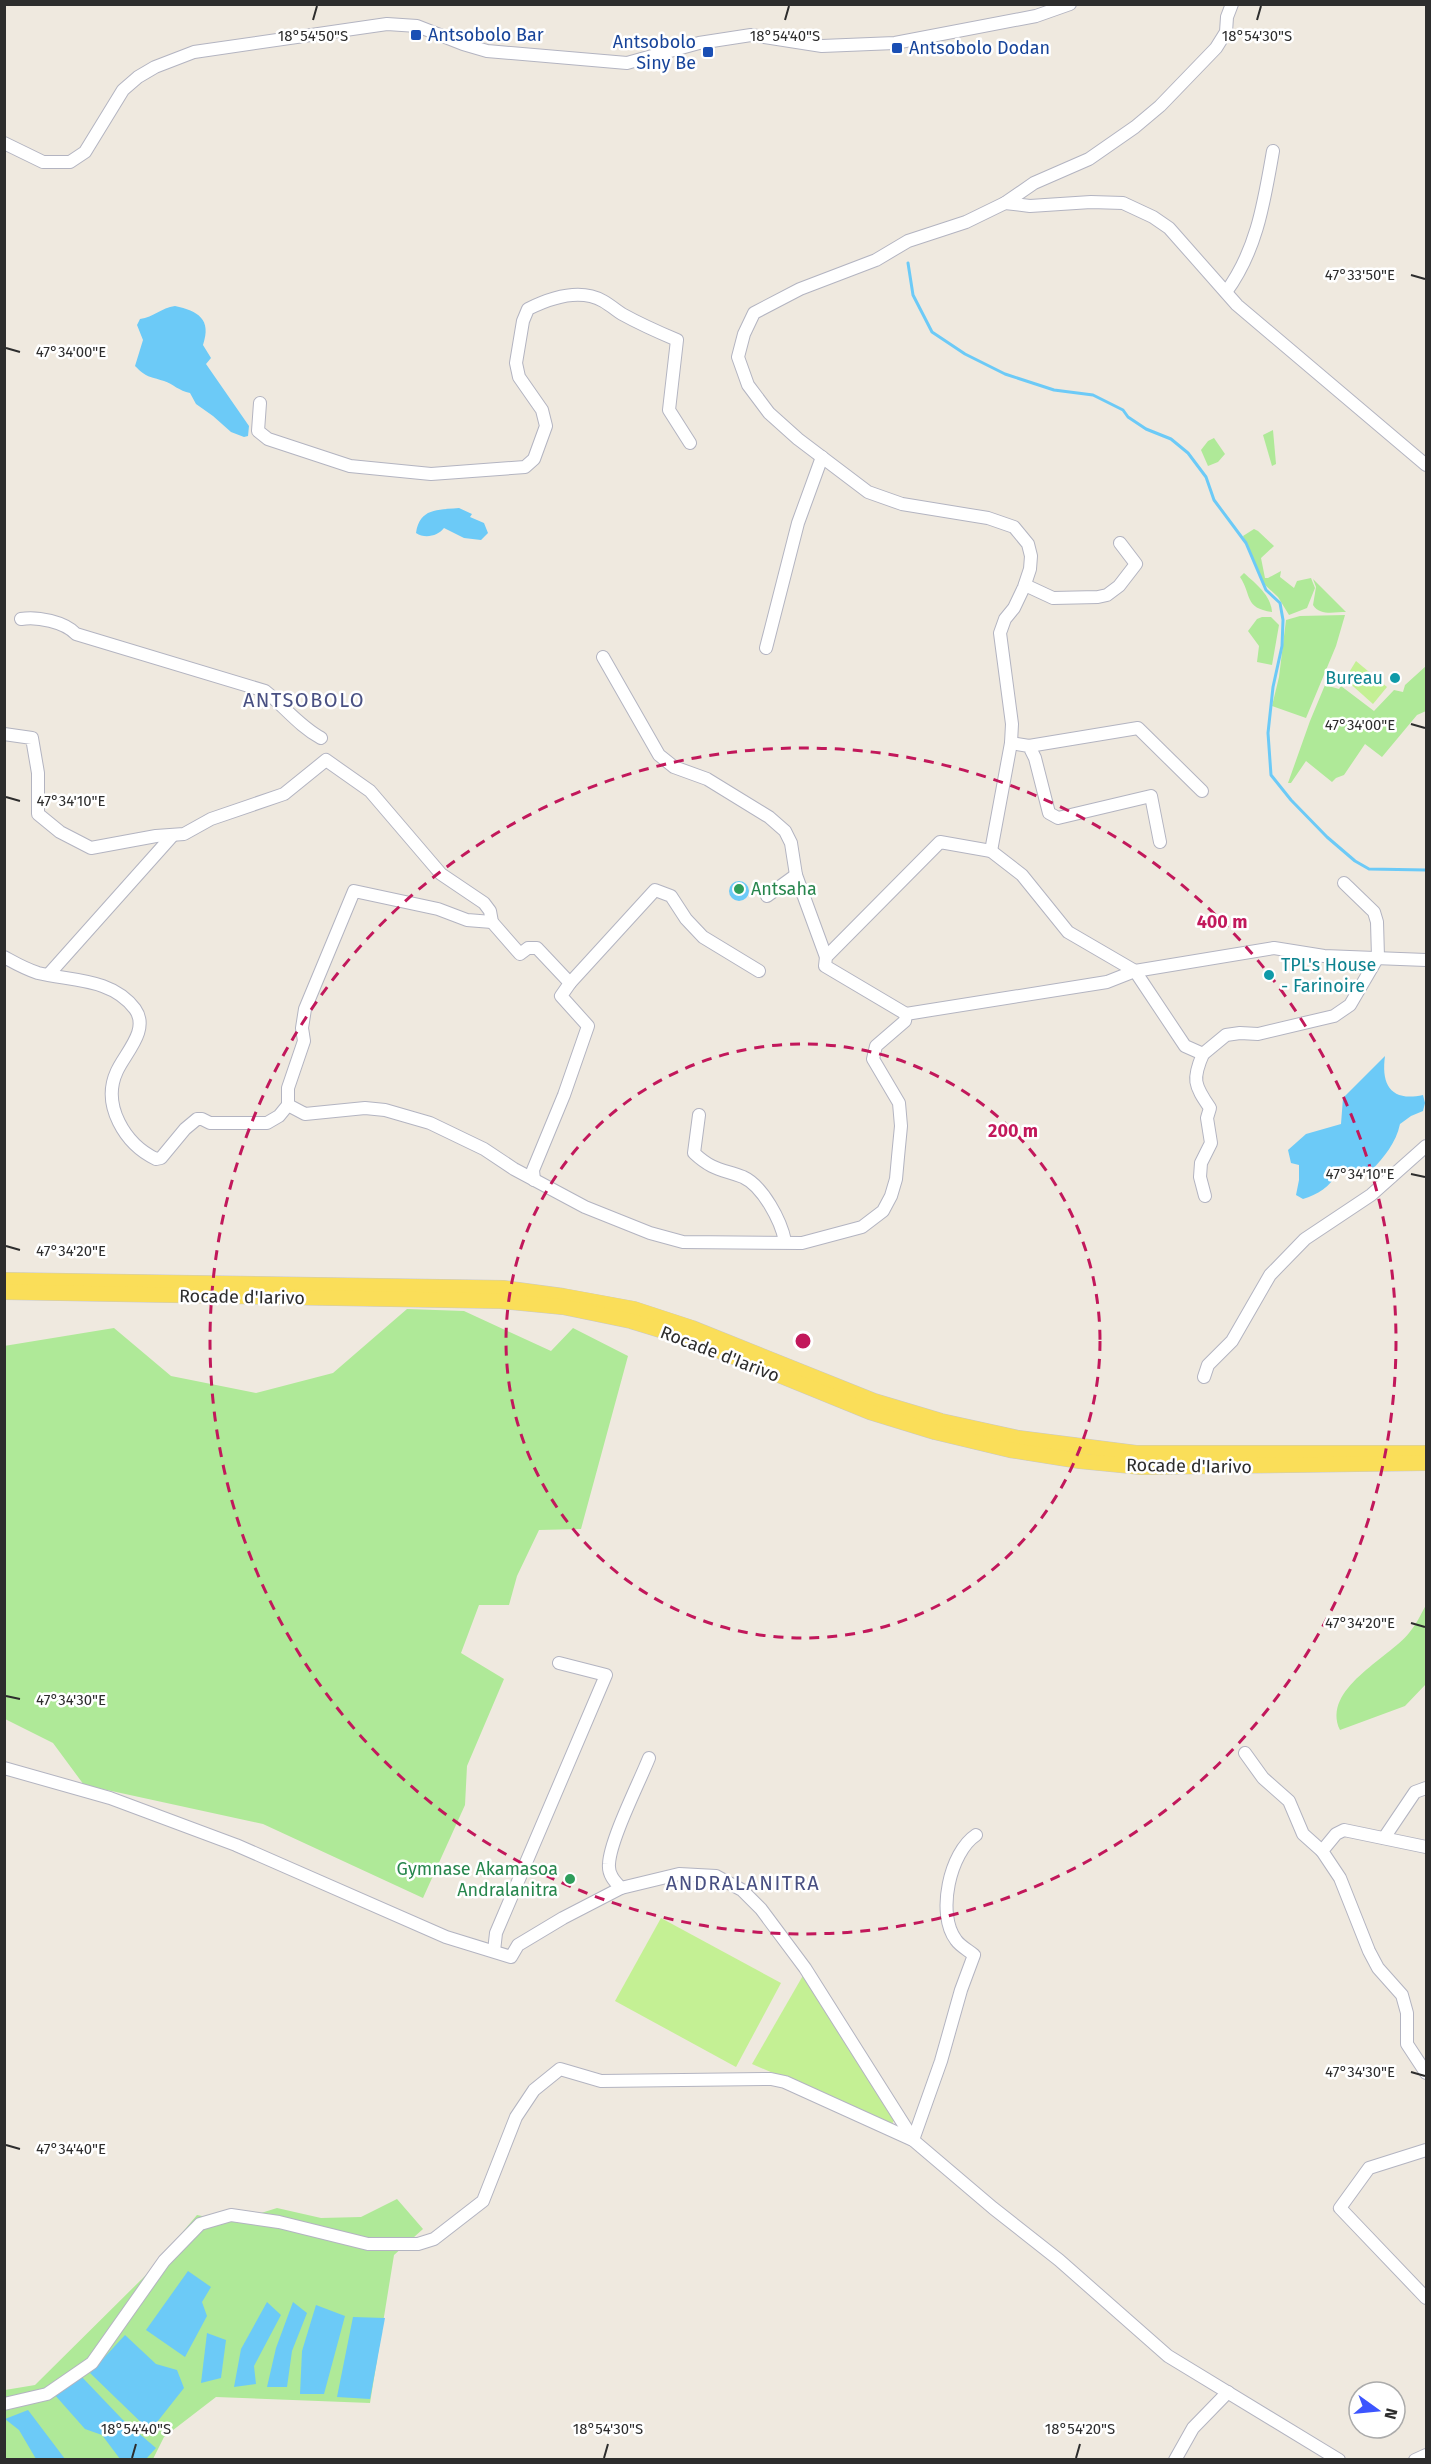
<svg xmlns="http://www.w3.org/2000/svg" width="1431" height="2464" viewBox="0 0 1431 2464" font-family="'Fira Sans',sans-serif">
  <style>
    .green { fill: #afe998 }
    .pitch { fill: #c4f094 }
    .water { fill: #6ccaf7 }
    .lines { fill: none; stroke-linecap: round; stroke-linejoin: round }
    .stream { stroke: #6ccaf7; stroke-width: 3 }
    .minor-casing { stroke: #b3b4c1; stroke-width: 14 }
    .major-casing { stroke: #c8c8c8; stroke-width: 16 }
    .minor { stroke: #fff; stroke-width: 12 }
    .major { stroke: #fade59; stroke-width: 15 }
    .ticks { fill: none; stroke: #2d2d2d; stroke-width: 2 }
    .ring { fill: none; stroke: #c2185b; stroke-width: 3; stroke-dasharray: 10 8 }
    .transit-dot { fill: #1a4fb4; stroke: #fff; stroke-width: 2 }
    .culture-dot { fill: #0f9aa8; stroke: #fff; stroke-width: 2 }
    .leisure-dot { fill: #2e9e5b; stroke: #fff; stroke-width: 2 }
    .labels { text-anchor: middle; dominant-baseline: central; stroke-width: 5; stroke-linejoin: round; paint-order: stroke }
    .transit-label { font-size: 18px; fill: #164399; stroke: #fff; text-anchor: start }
    .culture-label { font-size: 18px; fill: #0d838f; stroke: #fff; text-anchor: end }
    .leisure-label { font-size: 18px; fill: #27864d; stroke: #fff; text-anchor: start }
    .street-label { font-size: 18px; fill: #2d2d2d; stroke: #fff }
    .neighbourhood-label { font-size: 20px; letter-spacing: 1.5px; fill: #495082; stroke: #fff }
    .ticks-label { font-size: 15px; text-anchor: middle; fill: #2d2d2d; stroke: #fff; stroke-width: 5; stroke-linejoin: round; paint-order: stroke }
    .centre { fill: #c2185b; stroke: #fff; stroke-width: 3 }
    .ring-label { font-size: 18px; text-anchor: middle; font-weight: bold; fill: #c2185b; stroke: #fff; stroke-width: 5; stroke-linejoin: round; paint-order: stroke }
  </style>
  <rect width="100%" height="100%" fill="#efe9df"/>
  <!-- green -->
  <g class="green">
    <polygon points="1273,430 1276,464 1272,466 1263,435"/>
    <polygon points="1214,438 1225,454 1218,462 1208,466 1201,450 1208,441"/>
    <polygon points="1254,529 1258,531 1274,546 1261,558 1265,578 1268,578 1281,571 1280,577 1294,588 1297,581 1311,578 1315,588 1307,608 1289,615 1278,597 1264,584 1243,536"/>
    <path d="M1244,573c12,11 27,22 28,39 -28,-4 -20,-17 -32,-35z"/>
    <path d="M1313,579l33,33c-12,0 -26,4 -33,-7l3,-18z"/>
    <polygon points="1345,615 1336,646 1306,718 1272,706 1279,677 1286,620 1300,616"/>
    <polygon points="1262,617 1271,617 1279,625 1272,665 1257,662 1259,646 1248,631 1257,619"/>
    <polygon points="1426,666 1426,711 1417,715 1382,757 1365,744 1344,775 1336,778 1332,782 1306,761 1291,783 1288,783 1310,721 1325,685 1339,689 1341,686 1374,711 1394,690 1403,692 1405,685"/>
    <polygon points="407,1309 464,1311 551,1351 573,1328 628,1356 581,1529 539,1530 517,1576 509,1605 479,1605 461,1653 504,1679 467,1766 465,1805 423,1898 263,1824 84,1785 53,1743 5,1719 4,1346 114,1328 171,1376 256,1393 333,1373"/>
    <path d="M1426,1605v79l-21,22 -65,24c-19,-41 48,-71 69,-97 7,-8 12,-19 17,-28z"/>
    <polygon points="397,2199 423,2229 394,2255 370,2403 216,2397 164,2437 153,2459 5,2460 5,2390 35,2385 148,2273 197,2215 232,2222 277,2208 321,2218 361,2217"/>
  </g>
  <!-- pitch -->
  <g class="pitch">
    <polygon points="1356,661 1387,687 1373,704 1345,679"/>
    <polygon points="661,1918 781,1983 736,2067 615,2001"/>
    <polygon points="805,1972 896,2116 892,2124 752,2064"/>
  </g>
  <!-- water -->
  <g class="water">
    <path d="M175,306c23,5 37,13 28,39l8,13 -5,6 43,62 -1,10 -4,1 -13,-5 -18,-16 -17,-12 -6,-11c-11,-2 -17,-9 -26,-12 -15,-5 -17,-3 -29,-15l8,-26 -6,-15 3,-6c14,-2 21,-11 35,-13z"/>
    <path d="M459,508l13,6 -2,3 14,6 4,10 -7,7 -17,-2 -20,-10c-6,8 -19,11 -28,5 4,-25 21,-23 43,-25z"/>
    <circle cx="739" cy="891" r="10"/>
    <path d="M1385,1056c-4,29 6,46 38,39l2,8 -2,8 -12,5 -11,8c-4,19 -16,33 -29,47l-17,-2 -17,4c-6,13 -20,22 -34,26l-7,-4 3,-15v-15l-8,-2 -3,-13 18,-16 35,-10 2,-26z"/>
    <polygon points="188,2271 211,2287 202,2302 207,2316 185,2357 146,2330"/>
    <polygon points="267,2302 281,2315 254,2366 256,2384 234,2387 241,2349"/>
    <polygon points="293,2302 307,2313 292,2351 287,2387 267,2387 276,2348"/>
    <polygon points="316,2305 345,2316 324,2394 300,2394 302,2351"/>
    <polygon points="353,2317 385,2318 370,2399 337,2397"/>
    <polygon points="207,2333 226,2340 221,2378 201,2383"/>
    <polygon points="125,2335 156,2364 177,2370 184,2388 150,2431 90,2373"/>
    <polygon points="80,2375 122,2419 156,2448 146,2459 120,2459 102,2435 85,2429 54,2394"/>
    <polygon points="28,2410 65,2459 36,2459 19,2430 5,2419"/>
  </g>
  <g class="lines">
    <!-- stream -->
    <polyline class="stream" points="908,263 913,295 932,332 965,354 1005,374 1054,390 1093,395 1123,410 1128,417 1146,429 1171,439 1188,453 1206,477 1214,500 1246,543 1266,590 1280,603 1283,620 1282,646 1273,687 1268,733 1271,775 1291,800 1327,837 1355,861 1369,869 1426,870"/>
    <defs>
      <g id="minor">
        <polyline points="4,143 43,162 70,162 85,152 123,90 138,77 155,67 194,52 387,24 417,26 463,44 487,51 627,63 699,43 751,35 822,46 895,43 1036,16 1070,4"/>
        <polyline points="1005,203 1030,206 1091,202 1123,203 1153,217 1169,228 1237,305 1426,465"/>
        <path d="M1226,292c31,-42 38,-90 47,-141"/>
        <path d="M260,403l-2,28 10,8 82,27 81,8 94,-7 9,-8 12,-33 -4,-16 -23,-33 -3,-14 7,-42 5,-12c22,-11 52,-21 75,-8 7,4 13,9 19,13 18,10 36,18 55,26l-8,70 21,33"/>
        <polyline points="1025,585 1053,598 1098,597 1107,595 1119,586 1136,564 1120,543"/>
        <path d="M21,619c16,-3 44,3 55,15l189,57c19,15 34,35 56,47"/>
        <polyline points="766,648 798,523 822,457"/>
        <polyline points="603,657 659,755 674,767 707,779 769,817 785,831 791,843 796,875 826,957"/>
        <polyline points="4,734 32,738 38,773 38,814 60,832 91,848 156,836 184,834 211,819 284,794 326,760 370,791 441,874 484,903 490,911 492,922 520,954 528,948 537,948 570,983 561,996 588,1026 564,1095 533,1170 534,1180"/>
        <polyline points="1011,743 1029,746 1035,758 1049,813 1058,818 1151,796 1160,842"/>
        <polyline points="1029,746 1138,728 1202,791"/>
        <polyline points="991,851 1011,743 1012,724 1000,633 1005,619 1014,608 1024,587 1030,569 1031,556 1028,544 1014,527 988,518 902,504 868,492 798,439 769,413 748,385 738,357 744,334 754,313 800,289 876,260 908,241 966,222 1005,203 1034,183 1089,159 1135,127 1160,106 1216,48 1226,32 1227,17 1232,4"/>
        <polyline points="767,896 796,875"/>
        <path d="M4,957c11,6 21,12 34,16 33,8 74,5 97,36 15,21 -10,44 -18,62 -16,34 8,73 39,88l5,-1 24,-29 12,-10h5l8,4h57l12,-7 9,-11 17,9 60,-6 20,2 45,13 54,26 30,20 71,38 65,26 33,9 119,1 60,-16 21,-16 8,-15 5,-17 2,-22 3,-31 -2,-23 -26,-44 3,-13 29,-25 1,-7 -81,-48 1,-9 114,-115 51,9 31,24 46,57 67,39 50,75 18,8 23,-19 14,-2 18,1 59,-14 17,-4 16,-11 28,-48 -1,-35 -3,-10 -30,-29"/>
        <polyline points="49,974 173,835"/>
        <polyline points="570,983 655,890 671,896 686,919 703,937 759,971"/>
        <polyline points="906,1014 1107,982 1135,971 1274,948 1324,956 1426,960"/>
        <path d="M1203,1054c-11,25 -9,31 7,54l-3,10 4,25 -10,20 -1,14 5,19"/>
        <polyline points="288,1105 288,1088 304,1041 302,1028 305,1009 354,891 438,909 467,920 492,922"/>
        <path d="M699,1115l-5,38c18,17 27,16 49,24 20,9 38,44 42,64"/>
        <polyline points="1204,1377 1208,1365 1232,1341 1270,1275 1305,1239 1371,1195 1426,1146"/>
        <polyline points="1245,1753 1263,1778 1289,1801 1303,1834 1322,1851"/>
        <polyline points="4,1768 110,1798 236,1845 446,1937 511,1957 518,1945 563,1918 621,1888 679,1874 716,1876 742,1890 761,1909 805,1968 913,2139"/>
        <polyline points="1384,1838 1415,1792 1426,1788"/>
        <polyline points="1426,1847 1344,1830 1336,1834 1322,1851 1340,1878 1369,1951 1378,1968 1402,1995 1407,2013 1407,2044 1426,2073"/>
        <path d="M621,1888c-7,-7 -13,-14 -12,-24 1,-24 30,-81 40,-106"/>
        <polyline points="494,1951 496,1933 606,1675 559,1663"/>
        <path d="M913,2140l28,-79 20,-71 13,-35c-6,-5 -14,-9 -18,-15 -20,-26 -6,-88 20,-105"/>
        <polyline points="1426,2150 1369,2168 1340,2208 1426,2298"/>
        <polyline points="4,2404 47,2394 92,2363 164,2261 200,2224 231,2215 279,2222 368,2244 418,2244 434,2239 483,2201 516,2117 534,2090 560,2069 601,2081 771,2079 785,2082 913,2140 993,2208 1059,2260 1168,2356 1339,2460"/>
        <polyline points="1175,2460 1193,2428 1228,2392"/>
        <polyline points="1415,2460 1426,2455"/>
      </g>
      <g id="major">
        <polyline points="4,1280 503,1288 563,1296 634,1309 692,1328 874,1401 941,1421 1018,1438 1136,1453 1426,1453"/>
        <polyline points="4,1292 501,1301 563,1307 631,1321 690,1339 870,1412 935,1432 1010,1450 1080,1461 1141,1467 1426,1463"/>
      </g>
    </defs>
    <!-- minor casing -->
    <use href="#minor" class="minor-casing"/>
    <!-- major casing -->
    <use href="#major" class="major-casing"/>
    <!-- minor -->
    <use href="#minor" class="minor"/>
    <!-- major -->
    <use href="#major" class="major"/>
  </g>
  <!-- ticks -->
  <path class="ticks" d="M313,20l4,-14M785,20l4,-14M1257,20l4,-14M1411,275l14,4M6,348l14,4M1411,724l14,4M6,797l14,4M1411,1174l14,3M6,1246l14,4M1411,1623l14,4M6,1696l14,3M1411,2072l14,4M6,2145l14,4M132,2458l4,-14M604,2458l4,-14M1076,2458l4,-14"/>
  <!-- distance rings -->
  <g class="ring">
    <circle cx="803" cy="1341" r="297"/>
    <circle cx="803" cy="1341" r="593"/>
  </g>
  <!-- markers -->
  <g class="transit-dot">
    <rect x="410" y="29" width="12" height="12" rx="3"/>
    <rect x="891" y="42" width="12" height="12" rx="3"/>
    <rect x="702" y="46" width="12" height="12" rx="3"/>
  </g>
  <g class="culture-dot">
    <circle cx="1395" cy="678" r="6"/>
    <circle cx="1269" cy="975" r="6"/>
  </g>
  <g class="leisure-dot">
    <circle cx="739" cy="889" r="6"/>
    <circle cx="570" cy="1879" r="6"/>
  </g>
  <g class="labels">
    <!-- transit labels -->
    <g class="transit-label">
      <text x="428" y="35">Antsobolo Bar</text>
      <text x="696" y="42" text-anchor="end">Antsobolo<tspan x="696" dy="21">Siny Be</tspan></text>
      <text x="909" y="48">Antsobolo Dodan</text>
    </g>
    <!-- culture labels -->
    <g class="culture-label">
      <text x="1383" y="678">Bureau</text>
      <text x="1281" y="965" text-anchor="start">TPL's House<tspan x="1281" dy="21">- Farinoire</tspan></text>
    </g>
    <!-- leisure labels -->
    <g class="leisure-label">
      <text x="751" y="889">Antsaha</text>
      <text x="558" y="1869" text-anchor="end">Gymnase Akamasoa<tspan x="558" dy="21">Andralanitra</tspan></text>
    </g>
    <!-- street labels -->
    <g class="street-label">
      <text transform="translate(242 1297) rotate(1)">Rocade d'Iarivo</text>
      <text transform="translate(720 1354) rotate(21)">Rocade d'Iarivo</text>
      <text transform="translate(1189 1466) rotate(1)">Rocade d'Iarivo</text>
    </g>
    <!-- neighbourhood labels -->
    <g class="neighbourhood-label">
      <text x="304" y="700">ANTSOBOLO</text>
      <text x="743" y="1883">ANDRALANITRA</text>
    </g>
  </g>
  <g class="ticks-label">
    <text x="313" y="41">18°54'50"S</text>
    <text x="785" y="41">18°54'40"S</text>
    <text x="1257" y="41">18°54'30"S</text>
    <text x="1360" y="280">47°33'50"E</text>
    <text x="71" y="357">47°34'00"E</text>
    <text x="1360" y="730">47°34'00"E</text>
    <text x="71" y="806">47°34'10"E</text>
    <text x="1360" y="1179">47°34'10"E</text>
    <text x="71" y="1256">47°34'20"E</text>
    <text x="1360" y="1628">47°34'20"E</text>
    <text x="71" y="1705">47°34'30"E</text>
    <text x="1360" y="2077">47°34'30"E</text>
    <text x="71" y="2154">47°34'40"E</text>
    <text x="136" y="2434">18°54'40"S</text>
    <text x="608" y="2434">18°54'30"S</text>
    <text x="1080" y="2434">18°54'20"S</text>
  </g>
  <circle cx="803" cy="1341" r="9" class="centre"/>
  <g class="ring-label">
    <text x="1222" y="928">400 m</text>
    <text x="1013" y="1137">200 m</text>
  </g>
  <!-- border -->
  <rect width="1431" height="2464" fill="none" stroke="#2d2d2d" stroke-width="12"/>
  <!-- north arrow -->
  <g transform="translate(1377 2410) rotate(105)"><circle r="28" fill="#ffffff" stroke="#ababab" stroke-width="1.5"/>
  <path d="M0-4.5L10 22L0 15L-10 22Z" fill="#3c55ff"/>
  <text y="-9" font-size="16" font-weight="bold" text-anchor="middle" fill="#2d2d2d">N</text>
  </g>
</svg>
